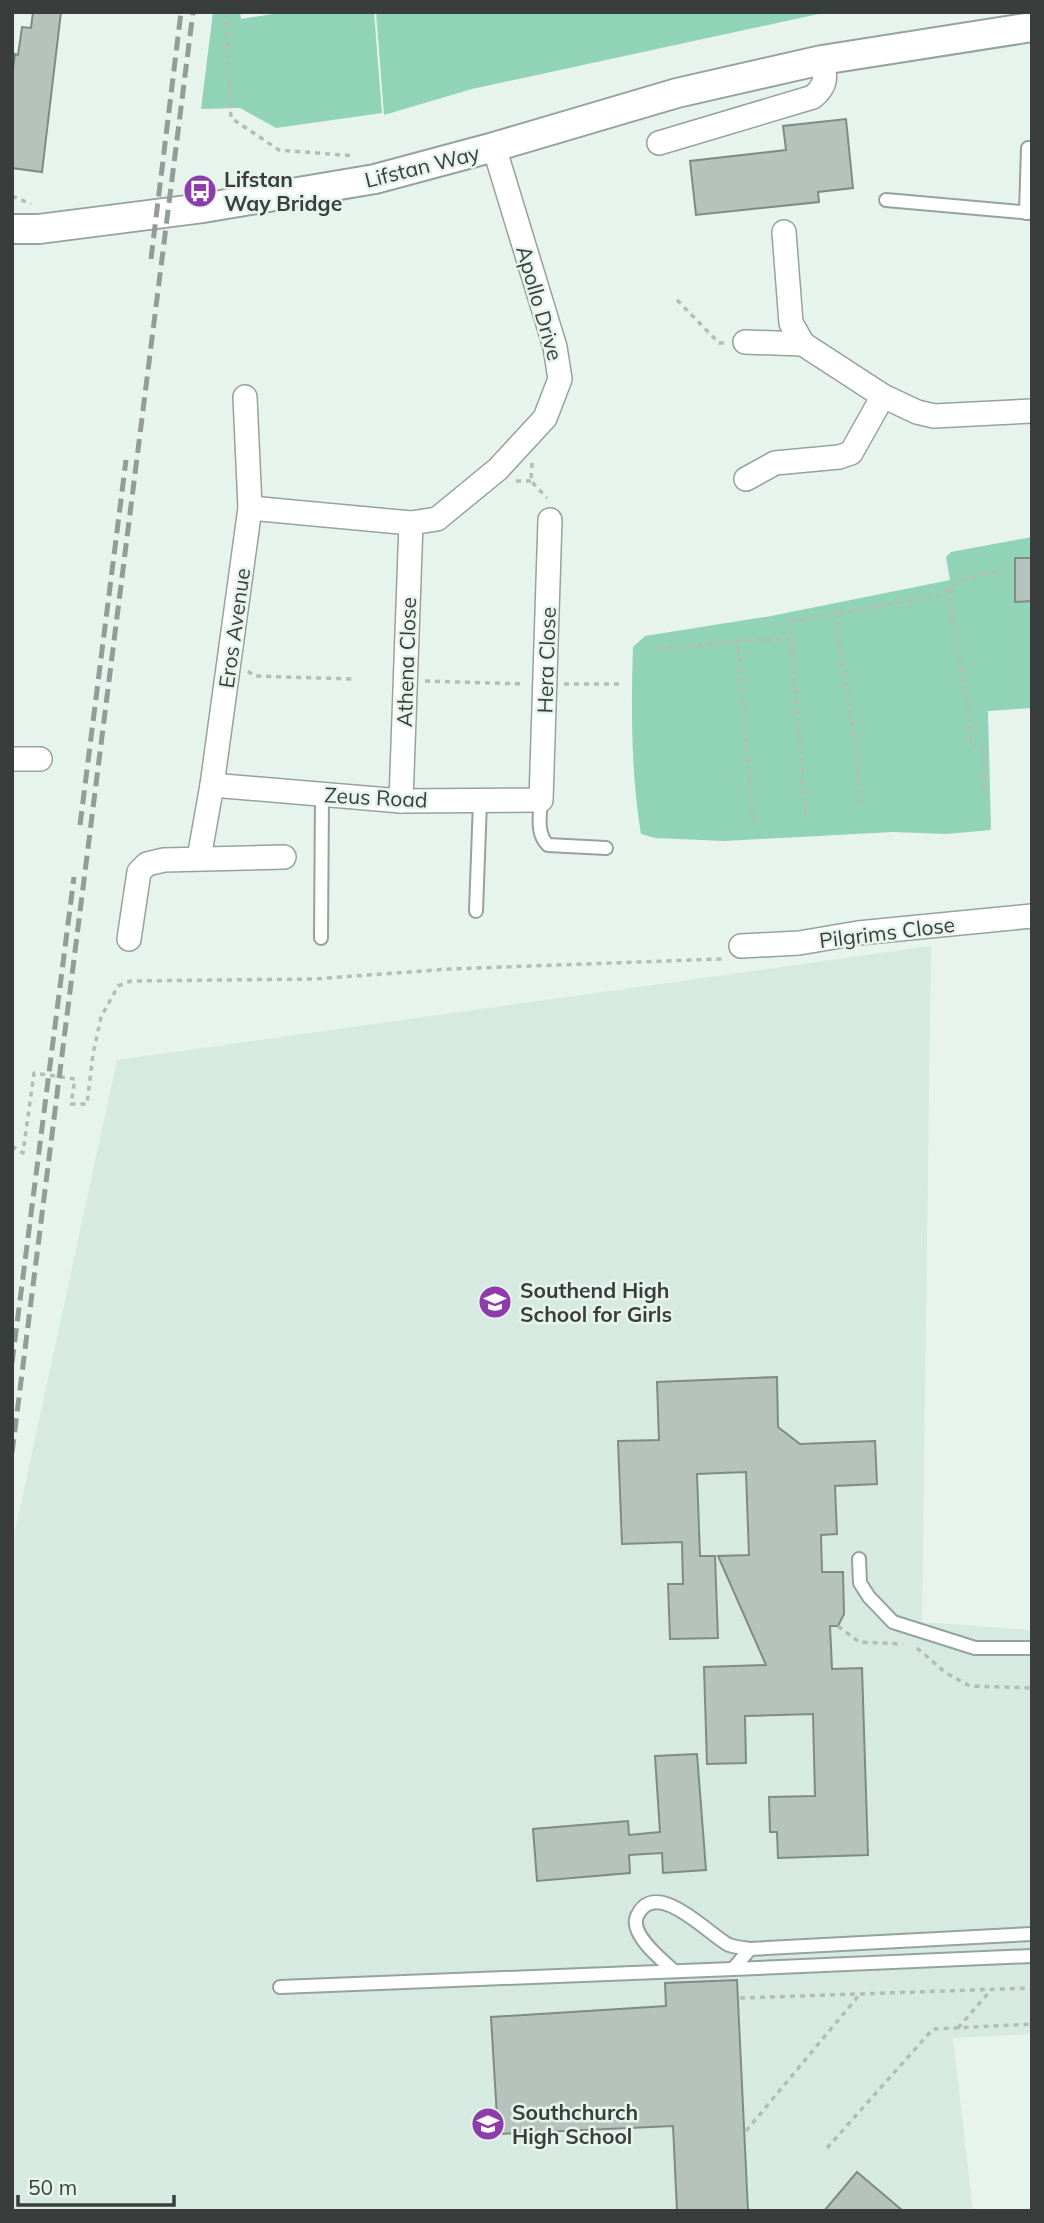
<svg xmlns="http://www.w3.org/2000/svg" width="1044" height="2223" viewBox="0 0 1044 2223" font-family="Mulish,sans-serif">
  <style>
    .built { fill: #d6eae1 }
    .green { fill: #91d3b7 }
    .building { fill: #b6c2bc; stroke: #808b85; stroke-width: 2 }
    .lines { fill: none; stroke-linecap: round; stroke-linejoin: round }
    .service-casing { stroke: #96a29d; stroke-width: 16 }
    .minor-casing { stroke: #96a29d; stroke-width: 26 }
    .tertiary-casing { stroke: #96a29d; stroke-width: 32 }
    .path { stroke: #b3bdb8; stroke-width: 3.5; stroke-dasharray: 5 5; stroke-linecap: butt }
    .service { stroke: #fff; stroke-width: 12 }
    .minor { stroke: #fff; stroke-width: 23 }
    .tertiary { stroke: #fff; stroke-width: 28 }
    .rail { stroke: #939c98; stroke-width: 5; stroke-dasharray: 14 7; stroke-linecap: butt }
    .labels { text-anchor: middle; dominant-baseline: central; stroke-width: 5; stroke-linejoin: round; paint-order: stroke }
    .street-label { font-size: 21px; fill: #393e3c; stroke: #e7f4ee }
    .poi-label { font-size: 21px; font-weight: bold; fill: #393e3c; stroke: #e7f4ee; text-anchor: start }
  </style>
  <rect width="100%" height="100%" fill="#e7f4ee"/>
  <!-- built -->
  <polygon class="built" points="931,946 922,1622 1032,1630 1032,2034 953,2038 973,2211 12,2211 12,1545 117,1060"/>
  <!-- green -->
  <g class="green">
    <polygon points="213,12 240,12 241,19 285,12 374,12 382,113 276,128 240,108 201,109"/>
    <polygon points="376,12 828,12 472,89 384,115"/>
    <path d="M1032,537v171l-44,3 3,119 -45,4 -53,-2 -169,9 -69,-3 -14,-4c-10,-59 -10,-127 -8,-187l12,-11 126,-20 179,-36 -4,-23 5,-5z"/>
  </g>
  <!-- building -->
  <g class="building">
    <polygon points="33,12 61,12 42,172 12,168 12,76 15,54 18,55 22,27 31,28"/>
    <polygon points="846,119 853,188 818,192 819,202 696,215 690,161 786,150 783,126"/>
    <polygon points="1015,558 1032,558 1032,601 1015,602"/>
    <polygon points="777,1377 778,1427 800,1444 875,1441 877,1484 835,1486 837,1534 821,1535 822,1572 843,1572 844,1614 838,1626 830,1626 832,1669 862,1668 868,1855 778,1858 777,1832 770,1832 769,1797 815,1796 813,1714 745,1716 746,1763 707,1764 704,1667 766,1665 718,1556 749,1555 746,1472 697,1474 700,1556 715,1556 718,1638 670,1639 668,1584 683,1584 682,1542 622,1544 618,1441 659,1440 657,1382"/>
    <polygon points="697,1754 706,1870 663,1873 662,1853 629,1855 630,1873 537,1881 533,1829 628,1821 629,1835 660,1832 655,1756"/>
    <polygon points="737,1980 748,2211 677,2211 673,2126 498,2134 491,2017 666,2006 665,1983"/>
    <polygon points="857,2172 903,2211 824,2211"/>
  </g>
  <g class="lines">
    <defs>
      <g id="service">
        <polyline points="886,200 1032,213"/>
        <polyline points="1026,213 1028,148 1032,148"/>
        <path d="M541,800c-1,15 -5,34 7,45l58,3"/>
        <polyline points="476,911 480,801"/>
        <polyline points="321,938 322,795"/>
        <polyline points="859,1559 860,1583 869,1597 893,1622 975,1648 1032,1648"/>
        <polyline points="1032,1934 750,1949 733,1969 1032,1956"/>
        <path d="M674,1971c-12,-11 -45,-37 -37,-55 19,-40 72,19 92,29 6,2 14,3 21,4"/>
        <polyline points="280,1987 733,1969"/>
      </g>
      <g id="minor">
        <path d="M659,143l154,-46c14,-12 13,-20 9,-37"/>
        <polyline points="784,232 791,323 803,344 883,396 917,412 934,416 1032,411"/>
        <polyline points="745,342 803,344"/>
        <polyline points="746,479 775,463 839,457 851,453 883,396"/>
        <polyline points="250,508 411,523 437,519 498,469 545,418 560,379 555,347 494,147"/>
        <polyline points="12,759 40,759"/>
        <polyline points="212,785 401,801 541,800 550,520"/>
        <polyline points="401,801 411,523"/>
        <polyline points="199,858 212,785 250,508 245,397"/>
        <polyline points="129,939 139,872 147,864 164,860 284,857"/>
        <polyline points="741,946 799,943 858,933 1032,916"/>
      </g>
      <polyline id="tertiary" points="12,229 39,229 203,208 375,179 494,147 677,93 822,60 1032,27"/>
    </defs>
    <!-- service casing -->
    <use href="#service" class="service-casing"/>
    <!-- minor casing -->
    <use href="#minor" class="minor-casing"/>
    <!-- tertiary casing -->
    <use href="#tertiary" class="tertiary-casing"/>
    <!-- path -->
    <g class="path">
      <polyline points="226,12 231,118 279,150 355,156"/>
      <polyline points="12,196 31,204"/>
      <polyline points="677,300 719,343 725,343"/>
      <polyline points="532,463 531,481 547,498"/>
      <polyline points="516,481 531,481"/>
      <polyline points="950,588 950,606 968,706 971,746 984,747 985,796"/>
      <polyline points="837,612 839,642 857,753 861,803"/>
      <polyline points="791,639 806,816"/>
      <polyline points="657,649 738,641"/>
      <polyline points="248,671 254,676 353,679"/>
      <polyline points="425,681 525,684"/>
      <polyline points="564,684 624,684"/>
      <path d="M753,822l-15,-181 53,-2v-18l151,-26c15,-17 39,-20 61,-25"/>
      <polyline points="12,1146 23,1153 34,1073 75,1079 71,1104 87,1104 93,1054 101,1017 118,986 131,981 314,979 450,969 720,959 724,956"/>
      <polyline points="838,1626 859,1642 903,1644"/>
      <polyline points="917,1648 946,1673 970,1686 1032,1688"/>
      <polyline points="740,1998 1032,1988"/>
      <polyline points="958,2028 991,1990"/>
      <polyline points="746,2131 860,1994"/>
      <polyline points="827,2148 933,2029 1032,2024"/>
    </g>
    <!-- service -->
    <use href="#service" class="service"/>
    <!-- minor -->
    <use href="#minor" class="minor"/>
    <!-- tertiary -->
    <use href="#tertiary" class="tertiary"/>
    <!-- rail -->
    <g class="rail">
      <polyline points="151,259 181,12"/>
      <polyline points="80,825 126,460"/>
      <polyline points="12,1363 74,877"/>
      <polyline points="12,1453 193,12"/>
    </g>
  </g>
  <!-- icons -->
  <defs>
    <symbol id="bus-disc" viewBox="-11 -11 22 22"><circle r="9.5" fill="#8f3cab" stroke="#e7f4ee"/><path d="M-5-6H5V4H4V6H2V4H-2V6H-4V4H-5ZM-3.5-4V0h7V-4ZM-3.5 1.2v1.5H-2V1.2ZM2 1.2v1.5H3.5V1.2Z" fill="#fff"/></symbol>
    <symbol id="school-disc" viewBox="-11 -11 22 22"><circle r="9.5" fill="#8f3cab" stroke="#e7f4ee"/><path d="M0-5L7-2L0 1L-7-2ZM-4 1L0 2.5L4 1V4Q0 6-4 4Z" fill="#fff"/></symbol>
  </defs>
  <g fill-rule="evenodd">
    <use href="#bus-disc" x="181" y="172" width="38" height="38"/>
    <use href="#school-disc" x="476" y="1283" width="38" height="38"/>
    <use href="#school-disc" x="469" y="2105" width="38" height="38"/>
  </g>
  <g class="labels">
    <!-- street labels -->
    <g class="street-label">
      <text transform="translate(422 166) rotate(-14)">Lifstan Way</text>
      <text transform="translate(540 303) rotate(74)">Apollo Drive</text>
      <text transform="translate(234 628) rotate(-82)">Eros Avenue</text>
      <text transform="translate(546 660) rotate(-88)">Hera Close</text>
      <text transform="translate(406 662) rotate(-88)">Athena Close</text>
      <text transform="translate(376 797) rotate(3)">Zeus Road</text>
      <text transform="translate(887 932) rotate(-7)">Pilgrims Close</text>
    </g>
    <!-- poi labels -->
    <g class="poi-label">
      <text x="224" y="179">Lifstan<tspan x="224" dy="24">Way Bridge</tspan></text>
      <text x="520" y="1290">Southend High<tspan x="520" dy="24">School for Girls</tspan></text>
      <text x="512" y="2112">Southchurch<tspan x="512" dy="24">High School</tspan></text>
    </g>
  </g>
  <!-- border -->
  <rect width="1044" height="2223" fill="none" stroke="#393e3c" stroke-width="28"/>
  <!-- scale -->
  <path d="M18 2195v10h156v-10" fill="none" stroke="#393e3c" stroke-width="3.5"/>
  <text x="28" y="2195" font-size="21" fill="#393e3c" stroke="#e7f4ee" stroke-width="5" paint-order="stroke">50 m</text>
</svg>
